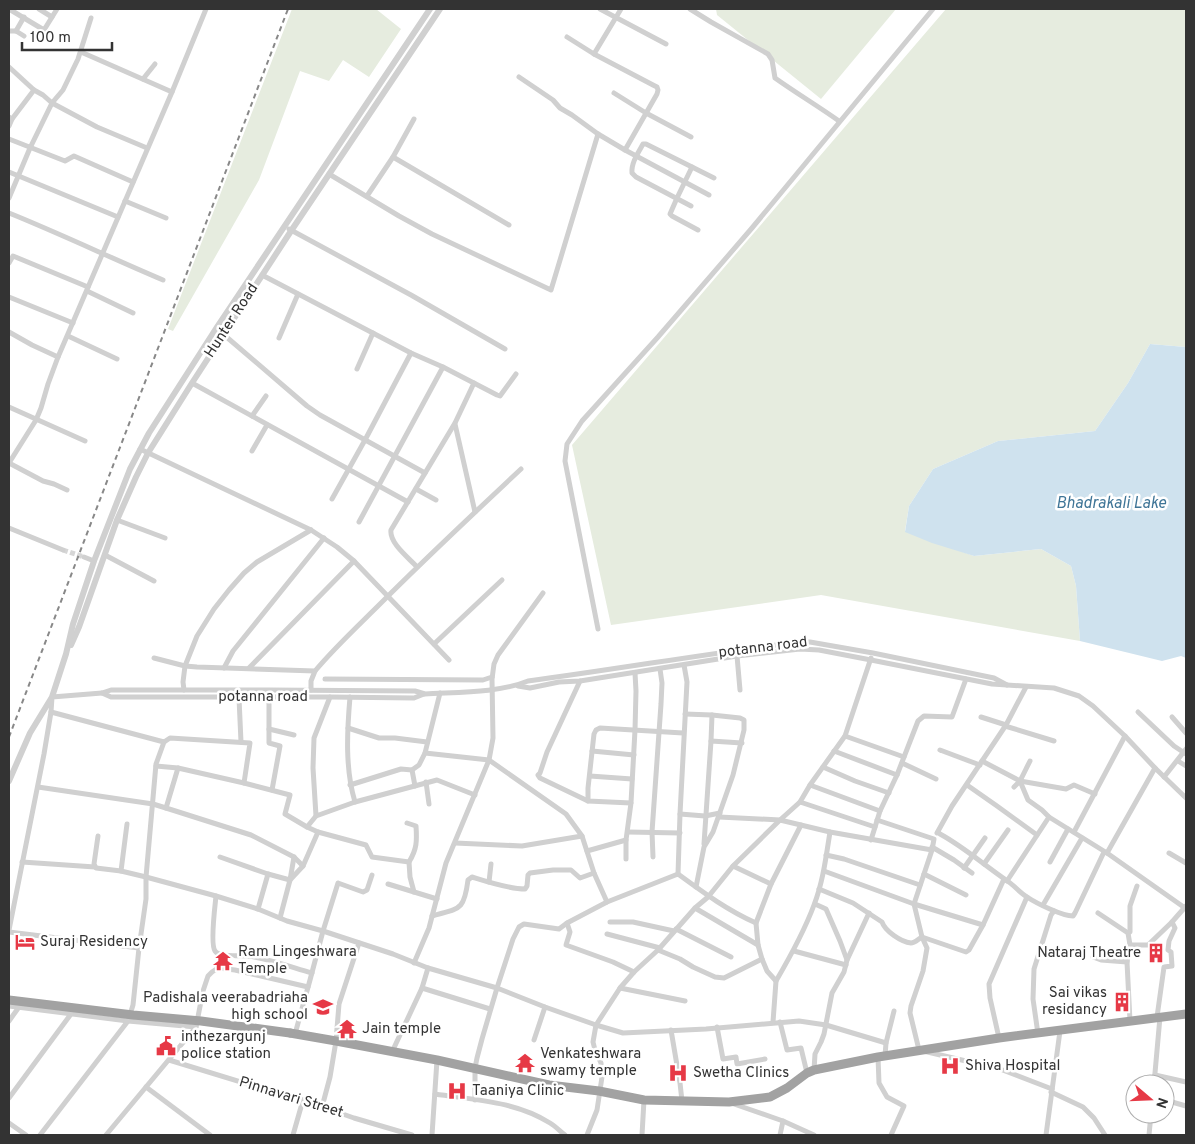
<svg xmlns="http://www.w3.org/2000/svg" width="1195" height="1144" viewBox="0 0 1195 1144" font-family="Overpass,sans-serif">
  <style>
    .green { fill: #e6ecdf }
    .water { fill: #cfe2ee }
    .lines { fill: none; stroke-linecap: round; stroke-linejoin: round }
    .minor-tunnel { stroke: #d6d6d6; stroke-width: 5; stroke-dasharray: 5 2.5; stroke-linecap: butt }
    .minor { stroke: #d0d0d0; stroke-width: 5 }
    .tertiary { stroke: #d0d0d0; stroke-width: 6 }
    .trunk { stroke: #a2a2a2; stroke-width: 9 }
    .rail { stroke: #888; stroke-width: 2; stroke-dasharray: 5 4; stroke-linecap: butt }
    .trunk-bridge { stroke: #a2a2a2; stroke-width: 9 }
    .labels { text-anchor: middle; dominant-baseline: central; stroke-width: 5; stroke-linejoin: round; paint-order: stroke }
    .street-label { font-size: 15px; fill: #333; stroke: #fff }
    .poi-label { font-size: 15px; fill: #333; stroke: #fff; text-anchor: start }
    .water-label { font-size: 16px; font-style: italic; fill: #3f7597; stroke: #fff }
  </style>
  <rect width="100%" height="100%" fill="#fff"/>
  <!-- green -->
  <g class="green">
    <polygon points="292,9 376,9 401,29 369,77 343,60 329,81 300,71 259,180 173,331 168,329"/>
    <polygon points="716,9 896,9 821,99 717,15"/>
    <polygon points="946,9 1186,9 1186,347 1150,344 1128,383 1095,431 998,441 933,469 909,506 905,531 974,556 1041,549 1071,566 1076,586 1080,641 821,595 611,625 572,445"/>
  </g>
  <!-- water -->
  <polygon class="water" points="1150,344 1186,347 1186,658 1181,656 1162,661 1080,641 1076,586 1071,566 1041,549 974,556 932,543 905,532 909,506 933,469 998,441 1095,431 1128,383"/>
  <g class="lines">
    <!-- minor-tunnel -->
    <polyline class="minor-tunnel" points="63,550 84,557"/>
    <!-- minor -->
    <g class="minor">
      <polyline points="9,9 44,30 57,9"/>
      <polyline points="39,9 52,17"/>
      <polyline points="600,9 666,44"/>
      <polyline points="621,9 594,54 653,85 657,87 658,90 657,94 625,150"/>
      <path d="M690,9l21,13 57,32 4,6 3,18c21,15 43,28 64,43"/>
      <polyline points="9,31 16,31 24,36"/>
      <polyline points="16,31 24,17"/>
      <polyline points="567,37 594,54"/>
      <polyline points="81,52 172,92"/>
      <polyline points="9,67 34,90 43,95 52,103 97,127 147,148"/>
      <polyline points="519,77 553,100 560,108 572,115 598,134 625,150 709,195"/>
      <polyline points="143,79 155,64"/>
      <polyline points="614,93 646,113 691,137"/>
      <polyline points="12,119 34,90"/>
      <polyline points="9,126 12,119 9,117"/>
      <polyline points="9,139 65,161 74,156 133,182"/>
      <polyline points="393,157 414,119"/>
      <polyline points="692,167 677,198 670,214 672,216 698,230"/>
      <polyline points="9,172 118,217"/>
      <polyline points="329,174 399,216 432,234 551,290 598,134"/>
      <polyline points="367,196 393,157 509,225"/>
      <polyline points="9,198 30,148 52,103 63,90 78,59 91,18"/>
      <polyline points="125,201 166,218"/>
      <path d="M691,206l-55,-29 -4,-4c-1,-10 6,-20 11,-29h3l68,34"/>
      <path d="M9,213c52,21 102,45 154,67"/>
      <polyline points="289,229 411,295 505,349"/>
      <polyline points="9,263 13,256 88,287"/>
      <polyline points="262,275 411,353 443,367 497,395 500,396 516,374"/>
      <polyline points="87,291 133,313"/>
      <polyline points="9,297 73,323"/>
      <polyline points="9,332 32,345 58,357"/>
      <polyline points="223,334 307,406 320,415 425,473"/>
      <polyline points="68,336 117,359"/>
      <polyline points="279,338 298,294"/>
      <polyline points="357,369 373,333"/>
      <polyline points="192,383 408,502"/>
      <polyline points="9,407 85,441"/>
      <polyline points="252,416 266,396"/>
      <polyline points="455,424 475,512"/>
      <polyline points="140,449 311,530 337,547 354,561 449,660"/>
      <polyline points="252,451 267,425"/>
      <polyline points="9,463 36,420 41,408 48,384 58,357 172,92 206,9"/>
      <polyline points="9,463 43,481 54,484 67,490"/>
      <polyline points="416,489 436,500"/>
      <polyline points="332,499 365,440 411,353"/>
      <polyline points="117,520 165,538"/>
      <polyline points="359,522 443,367"/>
      <polyline points="9,528 63,550"/>
      <polyline points="105,555 154,581"/>
      <polyline points="84,557 94,561"/>
      <path d="M417,567c-8,-9 -28,-24 -26,-37l64,-107 19,-40"/>
      <polyline points="598,629 565,461 567,444 582,421 658,337 752,228 933,9"/>
      <polyline points="434,644 502,580"/>
      <polyline points="737,656 740,690"/>
      <path d="M154,658l31,8 12,1 118,4c20,-24 44,-46 66,-68 46,-46 93,-90 140,-134"/>
      <polyline points="224,668 233,651 324,538"/>
      <polyline points="249,668 354,561"/>
      <polyline points="325,679 483,680 492,677"/>
      <polyline points="580,681 547,752 540,773 538,775 540,778 588,801 631,803"/>
      <polyline points="518,686 530,688 559,682 580,681 737,656 800,649 819,650 871,660 992,684 1054,688 1079,696 1093,706 1125,736 1155,768 1186,798"/>
      <polyline points="184,690 183,682 185,666 197,636 214,609 229,590 244,573 257,562 311,530"/>
      <polyline points="311,690 311,681 315,671"/>
      <polyline points="102,693 111,697 330,697 414,698 424,694"/>
      <polyline points="269,695 269,743 280,746 272,790"/>
      <polyline points="330,697 314,738 313,768 316,816 355,802 437,780 475,795"/>
      <path d="M350,697c-3,35 -5,72 5,105"/>
      <polyline points="239,698 241,742"/>
      <polyline points="51,712 164,742 170,738 250,743 244,783 290,795 285,814 307,827 318,832 366,845 372,857 409,862 410,877 414,892"/>
      <polyline points="1138,712 1174,746 1186,754"/>
      <polyline points="685,714 712,715 740,718 744,720 744,730 733,775 713,832 704,847 696,887"/>
      <polyline points="981,717 1006,725"/>
      <polyline points="1172,717 1186,733"/>
      <polyline points="1005,726 1054,741"/>
      <polyline points="348,728 379,738 395,738 427,742"/>
      <polyline points="269,729 294,735"/>
      <polyline points="845,736 904,757"/>
      <polyline points="711,741 712,715"/>
      <polyline points="940,750 980,765"/>
      <polyline points="592,751 634,755"/>
      <polyline points="834,751 897,775"/>
      <polyline points="425,753 489,760 566,814 582,836 594,873 607,902"/>
      <polyline points="982,761 1020,781 1028,800 1042,810 1049,817 1107,853 1185,908"/>
      <polyline points="1178,761 1186,766"/>
      <polyline points="902,763 936,779"/>
      <polyline points="156,766 178,768 244,783"/>
      <polyline points="823,767 855,781 889,793"/>
      <polyline points="412,770 415,786"/>
      <polyline points="590,776 632,779"/>
      <polyline points="1164,777 1186,749"/>
      <polyline points="1020,781 1030,761"/>
      <polyline points="426,782 429,804"/>
      <polyline points="350,785 401,769 412,770 419,765 425,753 440,693"/>
      <polyline points="810,785 880,811"/>
      <polyline points="967,785 997,806 1037,835"/>
      <polyline points="38,787 153,804 166,808 251,835 294,857 303,866"/>
      <polyline points="1014,787 1020,781 1066,789 1074,785 1095,794"/>
      <polyline points="588,801 588,788 594,734 596,730 600,728 683,733"/>
      <polyline points="800,802 875,827"/>
      <polyline points="166,808 178,768"/>
      <polyline points="680,814 705,816 720,813"/>
      <polyline points="719,817 780,820 830,832 932,850"/>
      <polyline points="877,820 934,839 932,850 914,904 922,937 927,948 923,971 911,1006 910,1013 919,1050 1000,1069 1052,1089"/>
      <path d="M407,823l9,3c1,15 1,23 -7,36"/>
      <polyline points="307,827 316,816"/>
      <polyline points="628,832 680,833"/>
      <path d="M938,832l2,2c24,13 44,31 66,46 8,5 13,12 21,17 9,6 35,19 46,19l2,-3 29,-61"/>
      <polyline points="1074,832 1125,736"/>
      <polyline points="937,833 952,806 1006,725 1026,687"/>
      <polyline points="98,836 94,864 96,868 121,871 146,877 216,896 258,909 287,921 323,931 393,954 428,968 497,988 545,1007 596,1025 623,1033 706,1029 799,1021 826,1025 886,1043"/>
      <polyline points="871,840 880,811 897,775 918,721 924,716 952,717 966,679"/>
      <polyline points="455,843 522,846 582,836"/>
      <polyline points="704,844 711,741 742,743"/>
      <polyline points="932,847 954,860 972,873"/>
      <polyline points="587,851 626,840"/>
      <polyline points="1107,853 1155,768"/>
      <polyline points="1169,853 1186,863"/>
      <polyline points="826,855 844,859 920,885"/>
      <polyline points="220,857 268,874 290,880 303,866 318,832"/>
      <polyline points="653,857 652,832 661,704 662,683 660,669"/>
      <polyline points="626,859 626,840 631,803 635,730 636,691 635,673"/>
      <polyline points="22,862 95,867"/>
      <polyline points="1050,862 1068,829"/>
      <polyline points="984,864 1008,830"/>
      <polyline points="733,866 771,884 756,923 758,945 762,959"/>
      <polyline points="964,868 985,838"/>
      <polyline points="121,871 127,824"/>
      <polyline points="824,871 914,904 983,925"/>
      <polyline points="678,874 680,814 687,682 684,665"/>
      <polyline points="924,874 966,895"/>
      <polyline points="1007,881 1049,817"/>
      <polyline points="489,882 491,864"/>
      <polyline points="388,884 437,899"/>
      <polyline points="771,884 801,825"/>
      <path d="M819,889l34,14 29,19c3,9 19,20 29,21 4,0 7,-4 11,-6l44,15 3,-2 14,-25 21,-46"/>
      <path d="M216,896c-1,10 -6,48 -1,55 5,7 24,4 33,5 22,3 43,11 64,17"/>
      <polyline points="1043,905 1082,838"/>
      <polyline points="695,908 758,945"/>
      <polyline points="258,909 268,874"/>
      <polyline points="1098,913 1128,933 1130,945 1127,962 1130,1021"/>
      <path d="M432,916c28,-8 32,-5 36,-36l4,-3c16,5 37,12 53,12l2,-3 1,-11 2,-2 23,-3h18l9,8 14,-5"/>
      <polyline points="280,918 290,880 294,857"/>
      <polyline points="610,922 633,922 674,931"/>
      <polyline points="567,923 570,932 566,945 613,962 634,972"/>
      <polyline points="676,929 731,957"/>
      <path d="M9,930l35,-176 7,-42 1,-15 50,-4 9,-3h158l146,1 10,3c31,-2 74,-1 103,-13 91,-12 181,-28 272,-39h10l63,11 121,25 13,7"/>
      <polyline points="9,932 139,948"/>
      <polyline points="1128,933 1130,932 1130,906 1137,886"/>
      <polyline points="607,934 660,948"/>
      <polyline points="1130,945 1148,945 1172,922 1186,906"/>
      <path d="M658,950l22,9 13,8 22,10 9,1 38,-19 5,12 9,10c14,-24 28,-49 38,-76 9,-23 12,-48 16,-73"/>
      <polyline points="794,951 846,965"/>
      <polyline points="1093,957 1101,960 1127,962"/>
      <polyline points="847,960 869,913"/>
      <polyline points="414,963 429,928 446,863 489,760 493,738 492,679 494,664 498,655 543,593"/>
      <polyline points="422,988 490,1009"/>
      <polyline points="620,988 685,1001"/>
      <polyline points="9,1006 128,1021 196,1027"/>
      <polyline points="1157,1017 1164,967 1172,966 1171,952 1168,950 1169,941 1175,928 1172,922"/>
      <polyline points="9,1021 19,1007"/>
      <polyline points="773,1022 776,981"/>
      <polyline points="780,1022 787,1050 801,1048 807,1073"/>
      <polyline points="717,1027 723,1059 736,1057 737,1064 765,1059"/>
      <polyline points="671,1030 680,1083 682,1101"/>
      <polyline points="295,1034 310,980 323,931 338,883 363,892 367,890 372,875"/>
      <polyline points="1038,1034 1033,999 1034,969 1051,915 1054,911"/>
      <polyline points="999,1038 990,998 989,984 1027,897"/>
      <polyline points="534,1040 545,1007"/>
      <polyline points="392,1052 422,988 428,968"/>
      <polyline points="885,1056 886,1043 894,1011"/>
      <polyline points="878,1057 879,1083 887,1097 904,1106 891,1135"/>
      <polyline points="169,1060 277,1093 303,1100 354,1118 412,1135"/>
      <polyline points="814,1070 815,1054 821,1042 824,1034 832,993 844,972 847,960 840,941 826,909 815,904"/>
      <polyline points="1155,1075 1186,1082"/>
      <polyline points="1154,1084 1160,1017"/>
      <polyline points="146,1087 210,1135"/>
      <polyline points="1051,1092 1083,1107 1094,1118 1105,1135"/>
      <path d="M435,1094c39,6 80,7 115,29 5,3 10,8 15,12"/>
      <polyline points="9,1098 71,1014"/>
      <path d="M475,1100v-32l2,-10 5,-19 15,-51 16,-49 6,-12 5,-3 35,5 8,-6 40,-21 71,-28c26,19 49,36 78,49"/>
      <polyline points="1165,1100 1186,1106"/>
      <polyline points="734,1104 783,1121 814,1135"/>
      <polyline points="322,1107 330,1077 336,1041 339,1004 359,943"/>
      <polyline points="9,1123 26,1135"/>
      <polyline points="40,1135 128,1021 133,1005 139,948 146,899 146,877 156,764 164,742"/>
      <polyline points="106,1135 196,1027 203,991 208,976 212,972 218,968 235,970 308,987"/>
      <polyline points="293,1135 303,1100"/>
      <polyline points="432,1135 437,1060"/>
      <polyline points="587,1135 597,1110 602,1077 601,1063 595,1050 593,1042 596,1025 620,988 634,972 658,950 695,908 708,897 733,866 780,820 800,802 810,785 845,736 871,658"/>
      <polyline points="642,1135 644,1100"/>
      <polyline points="780,1135 783,1121"/>
      <polyline points="1046,1135 1060,1031"/>
      <polyline points="1149,1135 1151,1114"/>
    </g>
    <!-- tertiary -->
    <g class="tertiary">
      <polyline points="71,645 79,627 117,520 136,477 148,453 192,383 291,231 440,9"/>
      <polyline points="9,781 30,733 52,697 66,654 73,624 94,561 130,469 149,433 217,327 430,9"/>
    </g>
    <!-- trunk -->
    <polyline class="trunk" points="290,1033 336,1041 437,1060 549,1085 599,1091 644,1100 729,1102 770,1097 787,1088 807,1073 814,1070 878,1057 999,1038 1186,1014"/>
    <!-- rail -->
    <polyline class="rail" points="9,737 288,9"/>
    <!-- trunk-bridge -->
    <polyline class="trunk-bridge" points="9,1000 133,1015 201,1021 290,1033"/>
  </g>
  <!-- icons -->
  <defs>
    <symbol id="hotel-bare" viewBox="-9 -9 18 18"><path d="M-6-4.5h1.5V1H6V5H4.5V3h-9V5H-6ZM-4 0a1.8 1.8 0 1 1 3.6 0ZM.5 0V-2.5h3Q6-2.5 6 0Z" fill="#e63946" stroke="#fff" stroke-width="2.5" paint-order="stroke"/></symbol>
    <symbol id="building-bare" viewBox="-9 -9 18 18"><path d="M-4-6H4V6H1V3H-1V6H-4ZM-2.5-4.3h1.7v1.8h-1.7ZM.8-4.3h1.7v1.8H.8ZM-2.5-1h1.7V.8h-1.7ZM.8-1h1.7V.8H.8Z" fill="#e63946" stroke="#fff" stroke-width="2.5" paint-order="stroke"/></symbol>
    <symbol id="temple-bare" viewBox="-9 -9 18 18"><path d="M0-6L5-2H3V0L6.5 2.5H4V6H1.5V3h-3V6H-4V2.5H-6.5L-3 0V-2H-5Z" fill="#e63946" stroke="#fff" stroke-width="2.5" paint-order="stroke"/></symbol>
    <symbol id="school-bare" viewBox="-9 -9 18 18"><path d="M0-5L7-2L0 1L-7-2ZM-4 1L0 2.5L4 1V4Q0 6-4 4Z" fill="#e63946" stroke="#fff" stroke-width="2.5" paint-order="stroke"/></symbol>
    <symbol id="civic-bare" viewBox="-9 -9 18 18"><path d="M-.6-6.5H3V-4.5H.6V-3L4-1V1h2V6H-6V1h2V-1L-.6-3ZM-1.2 2.5V6h2.4V2.5Z" fill="#e63946" stroke="#fff" stroke-width="2.5" paint-order="stroke"/></symbol>
    <symbol id="hospital-bare" viewBox="-9 -9 18 18"><path d="M-5-5h3v3.5h4V-5h3V5h-3V1.5h-4V5h-3Z" fill="#e63946" stroke="#fff" stroke-width="2.5" paint-order="stroke"/></symbol>
  </defs>
  <g fill-rule="evenodd">
    <use href="#hotel-bare" x="11" y="928" width="28" height="28"/>
    <use href="#building-bare" x="1142" y="939" width="28" height="28"/>
    <use href="#temple-bare" x="209" y="947" width="28" height="28"/>
    <use href="#building-bare" x="1108" y="988" width="28" height="28"/>
    <use href="#school-bare" x="309" y="993" width="28" height="28"/>
    <use href="#temple-bare" x="333" y="1015" width="28" height="28"/>
    <use href="#civic-bare" x="152" y="1032" width="28" height="28"/>
    <use href="#temple-bare" x="511" y="1049" width="28" height="28"/>
    <use href="#hospital-bare" x="936" y="1052" width="28" height="28"/>
    <use href="#hospital-bare" x="664" y="1059" width="28" height="28"/>
    <use href="#hospital-bare" x="443" y="1077" width="28" height="28"/>
  </g>
  <g class="labels">
    <!-- street labels -->
    <g class="street-label">
      <text transform="translate(232 321) rotate(-57)">Hunter Road</text>
      <text transform="translate(763 648) rotate(-7)">potanna road</text>
      <text x="263" y="697">potanna road</text>
      <text transform="translate(291 1098) rotate(17)">Pinnavari Street</text>
    </g>
    <!-- poi labels -->
    <g class="poi-label">
      <text x="40" y="942">Suraj Residency</text>
      <text x="238" y="952">Ram Lingeshwara<tspan x="238" dy="17">Temple</tspan></text>
      <text x="1141" y="953" text-anchor="end">Nataraj Theatre</text>
      <text x="1107" y="993" text-anchor="end">Sai vikas<tspan x="1107" dy="17">residancy</tspan></text>
      <text x="308" y="998" text-anchor="end">Padishala veerabadriaha<tspan x="308" dy="17">high school</tspan></text>
      <text x="362" y="1029">Jain temple</text>
      <text x="181" y="1037">inthezargunj<tspan x="181" dy="17">police station</tspan></text>
      <text x="540" y="1054">Venkateshwara<tspan x="540" dy="17">swamy temple</tspan></text>
      <text x="965" y="1066">Shiva Hospital</text>
      <text x="693" y="1073">Swetha Clinics</text>
      <text x="472" y="1091">Taaniya Clinic</text>
    </g>
    <!-- water labels -->
    <g class="water-label">
      <text x="1111" y="504">Bhadrakali Lake</text>
    </g>
  </g>
  <!-- border -->
  <rect width="1195" height="1144" fill="none" stroke="#333333" stroke-width="20"/>
  <!-- north arrow -->
  <g transform="translate(1150 1099) rotate(109)"><circle r="24" fill="#ffffff" stroke="#adadad"/>
  <path d="M0-4L9 19L0 12L-9 19Z" fill="#e63946"/>
  <text y="-8" font-size="14" font-weight="bold" text-anchor="middle" fill="#333333">N</text>
  </g>
  <!-- scale -->
  <path d="M22 42v8h90v-8" fill="none" stroke="#333333" stroke-width="2.5"/>
  <text x="30" y="42" font-size="15" fill="#333333" stroke="#ffffff" stroke-width="4" paint-order="stroke">100 m</text>
</svg>
